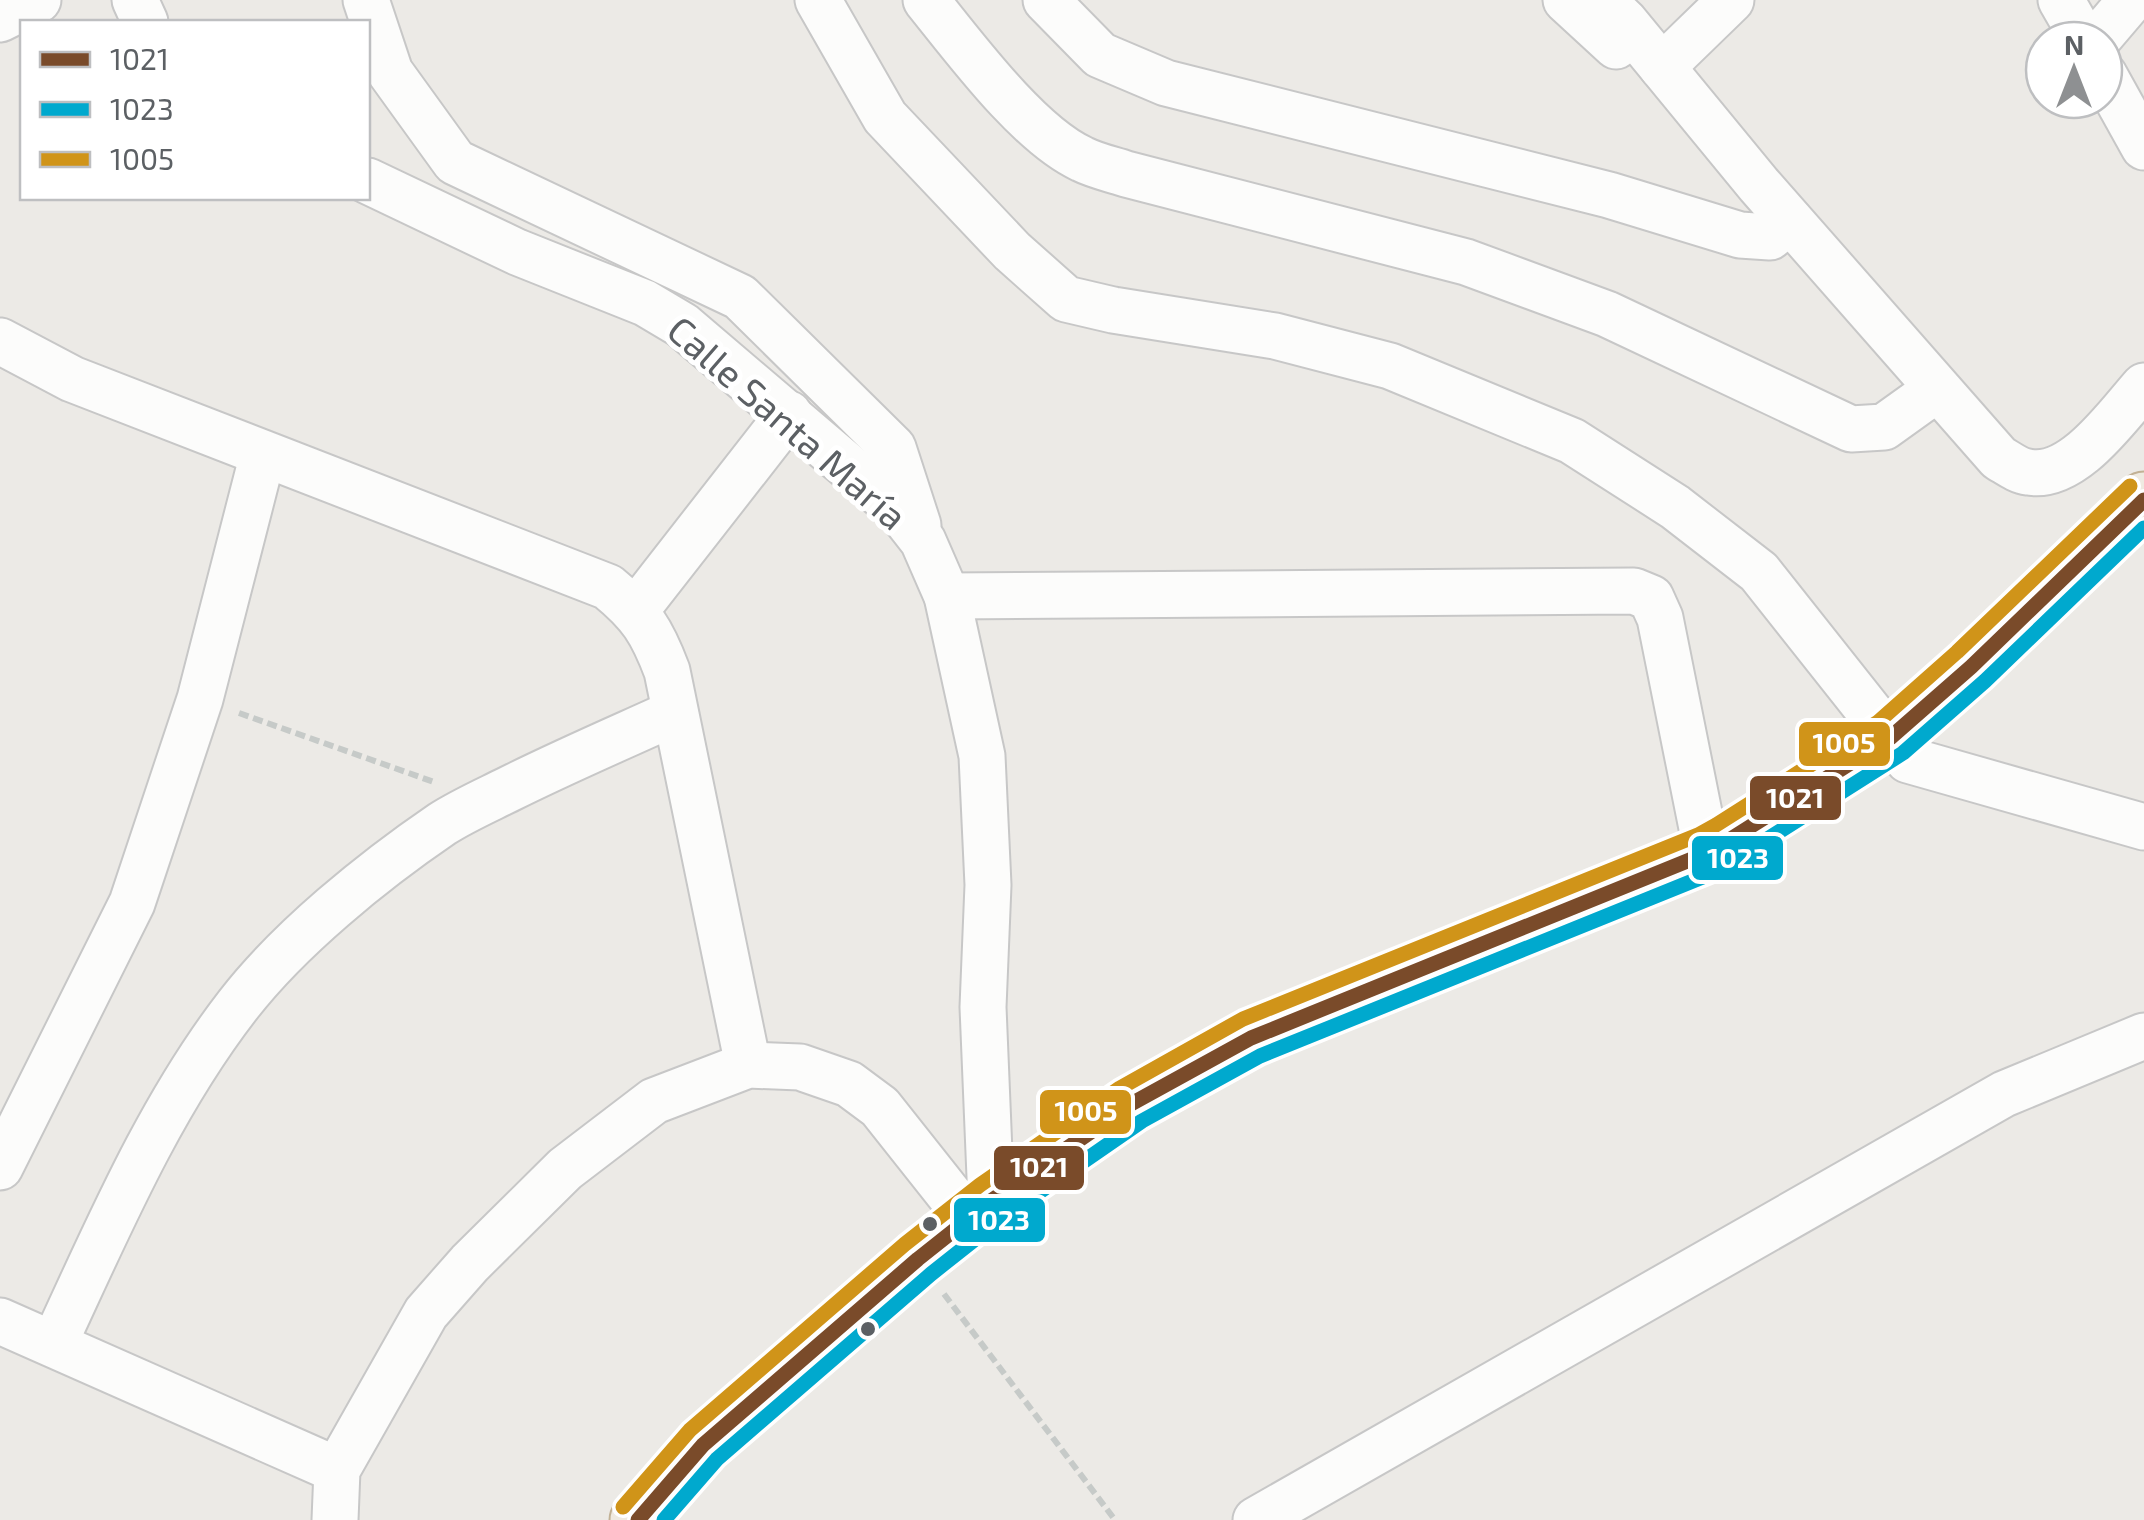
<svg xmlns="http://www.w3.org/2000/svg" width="2144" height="1520" viewBox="0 0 2144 1520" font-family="'Exo 2',sans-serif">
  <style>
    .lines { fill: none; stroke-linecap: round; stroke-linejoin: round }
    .minor-casing { stroke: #c7c7c7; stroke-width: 49 }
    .highway-casing { stroke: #c2b195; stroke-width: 59 }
    .path { stroke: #c6cac8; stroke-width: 6; stroke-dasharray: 10 5; stroke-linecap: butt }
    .minor { stroke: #fcfcfb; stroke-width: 45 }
    .highway { stroke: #efeae1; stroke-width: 55 }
    .bus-1-casing { stroke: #fff; stroke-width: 22 }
    .bus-2-casing { stroke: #fff; stroke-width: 22 }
    .bus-3-casing { stroke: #fff; stroke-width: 22 }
    .bus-1 { stroke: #7a4b2a; stroke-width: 15 }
    .bus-2 { stroke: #00a9ce; stroke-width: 15 }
    .bus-3 { stroke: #d09419; stroke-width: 15 }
    .bus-dot { fill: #5c6064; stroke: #fff; stroke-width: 4 }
    .labels { text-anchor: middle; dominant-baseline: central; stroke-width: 10; stroke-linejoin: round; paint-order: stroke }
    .street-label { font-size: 38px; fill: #5c6064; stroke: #fff }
    .line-badge { stroke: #fff; stroke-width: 4 }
    .badge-label { font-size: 28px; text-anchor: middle; font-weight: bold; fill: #fff }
  </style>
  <rect width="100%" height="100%" fill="#eceae6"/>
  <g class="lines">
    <defs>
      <g id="minor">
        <polyline points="135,0 145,22"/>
        <polyline points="366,0 390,72 455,162 740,297 893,448 918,525"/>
        <polyline points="818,0 885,117 1012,251 1066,299 1113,310 1275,336 1390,366 1572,441 1675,507 1759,572 1908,760 2144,827"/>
        <path d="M926,0c38,47 102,134 156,159 14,7 29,10 44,15l340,88 141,52 244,115 33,-2 53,-38"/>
        <polyline points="1046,0 1100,55 1166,83 1609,195 1740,235 1770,237 1790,221"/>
        <polyline points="1566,0 1616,46"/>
        <path d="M1602,0l23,22 134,163 240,273c9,5 19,13 29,14 45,9 90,-57 116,-86"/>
        <polyline points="2061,0 2084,40"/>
        <polyline points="0,19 38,0"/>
        <polyline points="2097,40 2131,0"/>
        <polyline points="1662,67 1731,0"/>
        <polyline points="2104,75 2144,147"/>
        <polyline points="368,181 517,252 645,303 682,325 898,509 923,541 947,596 982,756 988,885 983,1007 991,1201"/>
        <path d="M0,341l72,38 536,208c33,27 44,44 59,84l81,394"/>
        <polyline points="947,596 1634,591 1651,598 1660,618 1707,853"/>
        <polyline points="636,610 789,414"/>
        <polyline points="0,1167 132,903 200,699 263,454"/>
        <polyline points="0,1321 337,1470"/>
        <path d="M54,1344c54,-116 105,-237 184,-339 51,-66 135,-134 204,-181 20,-13 45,-24 67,-35 54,-27 110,-51 165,-76"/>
        <polyline points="335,1520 337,1470 426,1313 470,1263 565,1169 654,1101 748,1065 800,1067 849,1084 880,1107 968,1218"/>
        <polyline points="1256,1520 2004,1094 2144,1036"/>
      </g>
      <polyline id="highway" points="638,1520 703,1445 918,1259 991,1201 1131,1104 1251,1038 1707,853 1726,842 1890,738 1971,667 2144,500"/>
    </defs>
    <!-- minor casing -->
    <use href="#minor" class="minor-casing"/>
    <!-- highway casing -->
    <use href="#highway" class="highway-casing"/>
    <!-- path -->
    <g class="path">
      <polyline points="239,713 434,782"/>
      <polyline points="944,1294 1115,1520"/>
    </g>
    <!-- minor -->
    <use href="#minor" class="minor"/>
    <!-- highway -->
    <use href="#highway" class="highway"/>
    <defs>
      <polyline id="bus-1" points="638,1520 703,1445 918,1259 991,1201 1131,1104 1251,1038 1707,853 1726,842 1890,738 1971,667 2144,500"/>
      <polyline id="bus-2" points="664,1520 717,1459 931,1274 1003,1217 1142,1121 1260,1056 1715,872 1736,859 1903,753 1985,681 2144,528"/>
      <polyline id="bus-3" points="623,1507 690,1430 905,1244 980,1185 1120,1088 1243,1019 1698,835 1716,825 1878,722 1957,652 2130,486"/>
    </defs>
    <!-- bus-1 casing -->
    <use href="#bus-1" class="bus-1-casing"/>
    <!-- bus-2 casing -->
    <use href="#bus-2" class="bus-2-casing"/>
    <!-- bus-3 casing -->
    <use href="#bus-3" class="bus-3-casing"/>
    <!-- bus-1 -->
    <use href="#bus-1" class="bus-1"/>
    <!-- bus-2 -->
    <use href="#bus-2" class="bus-2"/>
    <!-- bus-3 -->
    <use href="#bus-3" class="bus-3"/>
  </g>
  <!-- markers -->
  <g class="bus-dot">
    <circle cx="930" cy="1224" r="9"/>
    <circle cx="868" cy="1329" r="9"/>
  </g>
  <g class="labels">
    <!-- street labels -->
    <g class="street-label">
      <text transform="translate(788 422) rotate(41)">Calle Santa María</text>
    </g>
  </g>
  <g class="line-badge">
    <rect x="1797" y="720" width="95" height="48" rx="10" fill="#d09419"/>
    <rect x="1748" y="774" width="95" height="48" rx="10" fill="#7a4b2a"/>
    <rect x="1690" y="834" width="95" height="48" rx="10" fill="#00a9ce"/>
    <rect x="1038" y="1088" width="95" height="48" rx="10" fill="#d09419"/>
    <rect x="992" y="1144" width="94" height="48" rx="10" fill="#7a4b2a"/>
    <rect x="952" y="1196" width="95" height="48" rx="10" fill="#00a9ce"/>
  </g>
  <g class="badge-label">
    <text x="1844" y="753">1005</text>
    <text x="1795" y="808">1021</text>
    <text x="1738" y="868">1023</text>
    <text x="1086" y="1121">1005</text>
    <text x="1039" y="1177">1021</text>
    <text x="999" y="1230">1023</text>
  </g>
  <!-- legend -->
  <rect x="20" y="20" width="350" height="180" fill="#ffffff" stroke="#bebfc1" stroke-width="2.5"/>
  <rect x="40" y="52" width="50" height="15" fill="#7a4b2a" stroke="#bebfc1" stroke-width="2.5"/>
  <text x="110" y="70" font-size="30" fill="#5c6064">1021</text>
  <rect x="40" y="102" width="50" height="15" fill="#00a9ce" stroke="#bebfc1" stroke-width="2.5"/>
  <text x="110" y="120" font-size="30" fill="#5c6064">1023</text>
  <rect x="40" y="152" width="50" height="15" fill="#d09419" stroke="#bebfc1" stroke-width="2.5"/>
  <text x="110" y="170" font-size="30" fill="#5c6064">1005</text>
  <!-- north arrow -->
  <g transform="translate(2074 70)"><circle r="48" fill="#ffffff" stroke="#bebfc1" stroke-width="2.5"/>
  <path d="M0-8L18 38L0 25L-18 38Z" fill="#8e9092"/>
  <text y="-15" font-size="28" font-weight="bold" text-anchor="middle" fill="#5c6064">N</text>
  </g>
</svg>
